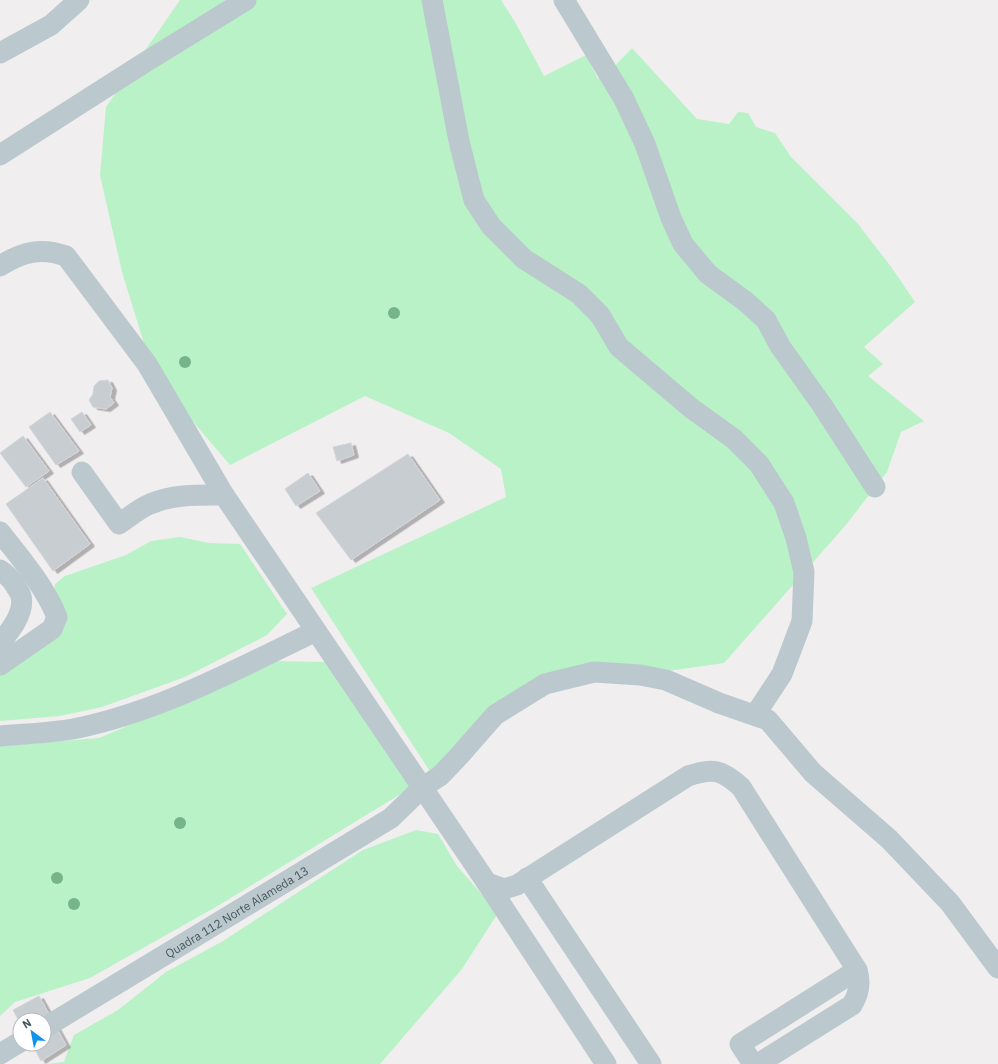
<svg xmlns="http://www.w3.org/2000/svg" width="998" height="1064" viewBox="0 0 998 1064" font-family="'IBM Plex Sans',sans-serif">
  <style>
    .green { fill: #b9f2c6 }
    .building { fill: #c8cdd1; stroke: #d2d6da; filter: url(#shadow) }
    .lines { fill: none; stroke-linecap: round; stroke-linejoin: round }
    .minor { stroke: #bbc9ce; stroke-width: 21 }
    .tree { fill: #76b48a }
    .labels { text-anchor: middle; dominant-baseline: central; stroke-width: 4; stroke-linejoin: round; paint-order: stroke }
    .street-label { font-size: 12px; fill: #45565d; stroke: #fff }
  </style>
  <defs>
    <filter id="shadow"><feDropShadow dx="4.5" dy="2.5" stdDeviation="0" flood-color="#0004"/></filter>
  </defs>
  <rect width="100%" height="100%" fill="#f1eeef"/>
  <!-- green -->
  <g class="green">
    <polygon points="180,0 501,0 515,22 544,76 586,55 598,79 609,72 632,48 697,119 729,124 738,112 748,113 756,127 775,133 791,157 858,224 892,268 915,302 864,347 883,364 868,376 924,421 901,432 887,472 845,526 724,663 640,675 545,684 431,773 311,588 506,497 501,469 449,433 365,396 230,465 154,376 122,272 100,175 106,107"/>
    <polygon points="180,537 209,543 240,544 287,614 267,635 185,677 102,707 60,716 0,721 0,674 50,639 55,584 65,576 126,555 151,541"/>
    <polygon points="271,661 327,662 417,784 221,904 90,978 15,1002 0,1016 0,746 99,738 220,687"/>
    <polygon points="416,830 438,834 457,866 498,913 462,969 380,1064 46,1064 64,1062 74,1035 118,1010 166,972 223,941 363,850"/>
  </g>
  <!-- building -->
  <g class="building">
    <polygon points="108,380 112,388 110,397 114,403 106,409 93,407 89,400 93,394 94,386 99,381"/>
    <polygon points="50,412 79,451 56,465 29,427"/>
    <polygon points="82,412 91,425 80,432 71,419"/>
    <polygon points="23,436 49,471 26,487 0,453"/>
    <polygon points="351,443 354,455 337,461 333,447"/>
    <polygon points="408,454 440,500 351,560 316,513"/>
    <polygon points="308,473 320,491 296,506 285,489"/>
    <polygon points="43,478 90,544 53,571 6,504"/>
    <polygon points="39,996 66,1045 41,1061 32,1044 44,1044 44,1020 20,1020 20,1023 13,1010"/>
  </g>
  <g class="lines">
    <!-- minor -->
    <g class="minor">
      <polyline points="432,0 459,141 468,177 474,200 491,226 524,259 579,294 600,315 619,347 691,408 734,439 759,464 784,503 796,538 804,572 802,621 782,674 755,715"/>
      <polyline points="564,0 624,99 645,144 671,218 683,244 708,274 745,301 766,320 780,346 822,405 875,487"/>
      <polyline points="0,53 51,25 79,0"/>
      <polyline points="0,155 144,63 246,0"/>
      <path d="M0,266c22,-14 41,-19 66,-10l81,108 77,131 263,388 17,6 13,-4 171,-109c25,-8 33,-7 53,11l116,183c4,13 2,24 -5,35l-94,59"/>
      <path d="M82,472l37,52c10,-7 21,-16 31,-20 23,-10 49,-9 74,-9"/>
      <path d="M0,532c21,27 44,53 57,85l-5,12 -52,36"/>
      <path d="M0,570c6,4 11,9 15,15 2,4 5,7 6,11 4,17 -11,35 -21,47"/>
      <path d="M0,736c24,-2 49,-3 73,-7 86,-17 164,-60 243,-98"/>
      <polyline points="527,878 651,1064"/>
      <polyline points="487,883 606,1064"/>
      <path id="s1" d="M44,1028l347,-210 32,-31 17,-11 19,-20 36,-41 50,-31 49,-12 46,3 26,5 53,23 49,17 45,53 76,66 61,64 48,65"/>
      <polyline points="0,1054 20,1042"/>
      <polyline points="753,1064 740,1044 857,970"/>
    </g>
  </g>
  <!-- trees -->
  <g class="tree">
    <circle cx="394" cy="313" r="6"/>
    <circle cx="185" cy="362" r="6"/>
    <circle cx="180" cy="823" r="6"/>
    <circle cx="57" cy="878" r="6"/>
    <circle cx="74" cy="904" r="6"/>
  </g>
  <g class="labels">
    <!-- street labels -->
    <g class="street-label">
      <text stroke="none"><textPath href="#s1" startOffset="225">Quadra 112 Norte Alameda 13</textPath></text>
    </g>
  </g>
  <!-- north arrow -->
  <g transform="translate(32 1032) rotate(328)"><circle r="19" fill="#ffffff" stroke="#b5bbbe"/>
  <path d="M0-3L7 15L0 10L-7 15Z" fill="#0d93ec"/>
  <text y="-6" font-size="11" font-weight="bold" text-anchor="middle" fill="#45565d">N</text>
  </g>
</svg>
